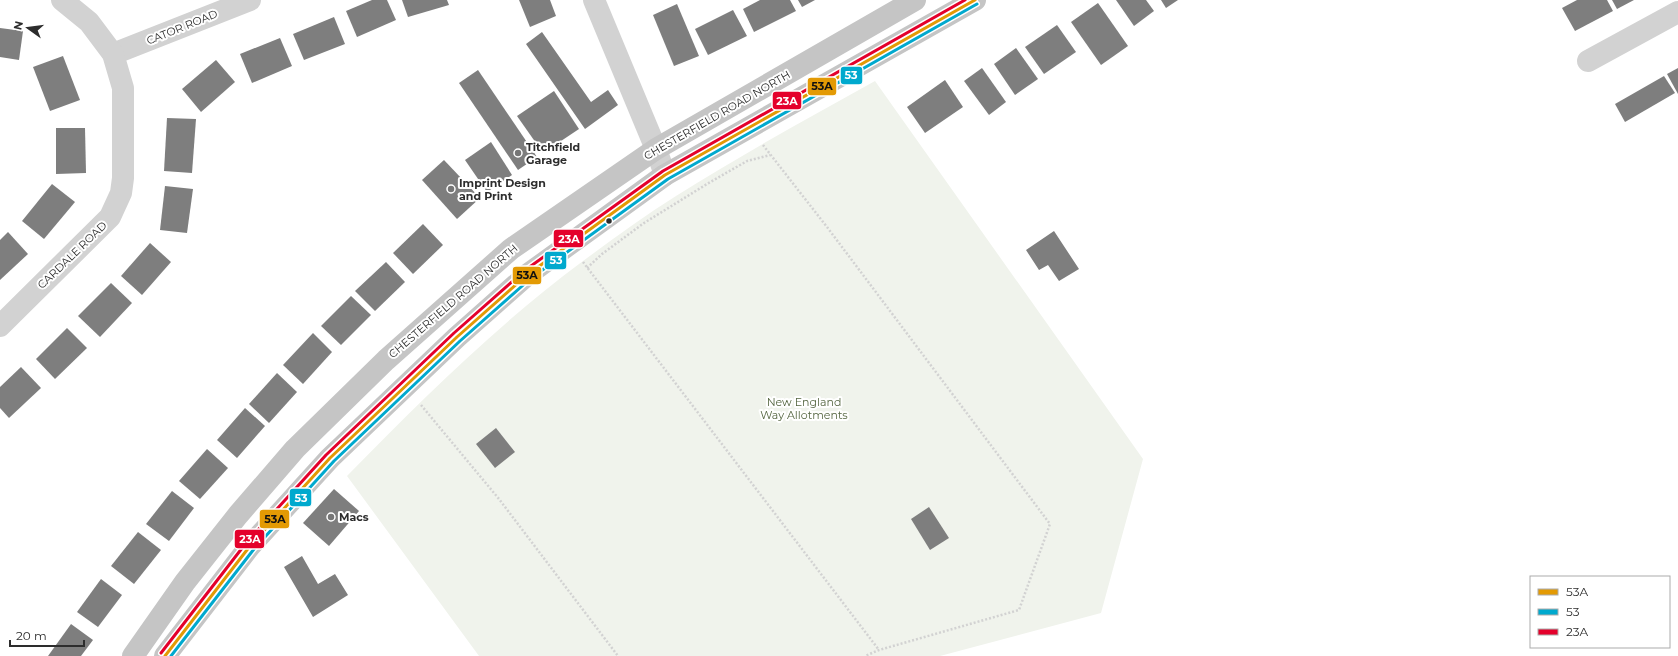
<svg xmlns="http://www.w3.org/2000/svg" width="1678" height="656" viewBox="0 0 1678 656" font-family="Montserrat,sans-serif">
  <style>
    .green { fill: #f0f3ec }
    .building { fill: #7e7e7e }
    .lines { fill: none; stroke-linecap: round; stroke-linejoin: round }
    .path { stroke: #d2d2d2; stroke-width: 2.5; stroke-dasharray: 2 2; stroke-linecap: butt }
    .street { stroke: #d2d2d2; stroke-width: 22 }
    .primary { stroke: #c5c5c5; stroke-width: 22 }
    .bus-1-casing { stroke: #fff; stroke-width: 6 }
    .bus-2-casing { stroke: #fff; stroke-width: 6 }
    .bus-3-casing { stroke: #fff; stroke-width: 6 }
    .bus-1 { stroke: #e39a04; stroke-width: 3 }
    .bus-2 { stroke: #00a9ce; stroke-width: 3 }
    .bus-3 { stroke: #e4002b; stroke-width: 3 }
    .poi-dot { fill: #767676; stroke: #fff; stroke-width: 1.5 }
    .bus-dot { fill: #2d2d2d; stroke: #fff; stroke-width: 1.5 }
    .labels { text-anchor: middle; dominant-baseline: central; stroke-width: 4; stroke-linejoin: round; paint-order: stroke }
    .street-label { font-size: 11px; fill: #2d2d2d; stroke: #fff }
    .poi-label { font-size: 11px; font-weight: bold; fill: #2d2d2d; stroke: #fff; text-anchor: start }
    .park-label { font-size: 11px; fill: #53643f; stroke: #fff }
    .line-badge { stroke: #fff; stroke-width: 1.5 }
    .badge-label { font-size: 11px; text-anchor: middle; font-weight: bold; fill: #fff }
    .pale-badge-label { font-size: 11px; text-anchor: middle; font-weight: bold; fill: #111 }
  </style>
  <rect width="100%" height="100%" fill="#fff"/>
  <!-- green -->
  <path class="green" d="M875,81l268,378 -42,154 -161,43h-461l-132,-180c74,-76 150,-151 236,-215 30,-22 61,-45 93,-65 65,-41 132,-78 199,-115z"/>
  <!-- building -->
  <g class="building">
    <polygon points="372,0 387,0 396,20 357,37 346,11"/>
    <polygon points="402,0 447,0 449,5 408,17"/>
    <polygon points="519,0 550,0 556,16 530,27"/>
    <polygon points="760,0 790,0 796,11 754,32 743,9"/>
    <polygon points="798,0 815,0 802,7"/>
    <polygon points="1116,0 1146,0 1154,11 1134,26"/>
    <polygon points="1161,0 1178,0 1166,8"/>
    <polygon points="1577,0 1607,0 1613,11 1575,31 1562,8"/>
    <polygon points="1612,0 1634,0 1617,9"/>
    <polygon points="1098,3 1128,46 1101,65 1071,22"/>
    <polygon points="677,4 699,56 674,66 653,15"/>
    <polygon points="733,10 747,36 708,55 695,29"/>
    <polygon points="334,17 345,44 304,60 293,34"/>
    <polygon points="1057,25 1076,52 1044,74 1025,47"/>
    <polygon points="0,28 23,31 19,60 0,57"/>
    <polygon points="542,32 591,102 608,90 618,105 585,129 526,44"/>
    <polygon points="280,38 292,66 252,83 240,54"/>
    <polygon points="1016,48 1038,79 1015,95 994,64"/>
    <polygon points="63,56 80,100 50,111 33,67"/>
    <polygon points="216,60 235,82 201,112 182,89"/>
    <polygon points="982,68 1006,102 989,115 964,81"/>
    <polygon points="1678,68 1678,94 1667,74"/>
    <polygon points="478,70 537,157 518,170 459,83"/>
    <polygon points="1664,76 1675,93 1625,122 1615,104"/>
    <polygon points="945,80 963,107 925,133 907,107"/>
    <polygon points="554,91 579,129 543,153 517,116"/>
    <polygon points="167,118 196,119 192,173 164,171"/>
    <polygon points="56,128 85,128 86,173 56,174"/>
    <polygon points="491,142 512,175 487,192 465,160"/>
    <polygon points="444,160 480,198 457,219 422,180"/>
    <polygon points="52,184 75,202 44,239 22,221"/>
    <polygon points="165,186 193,189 187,233 160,230"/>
    <polygon points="423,224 443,245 413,274 393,253"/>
    <polygon points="1054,231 1079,269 1059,281 1048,265 1039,270 1026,250"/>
    <polygon points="8,232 28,254 0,280 0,240"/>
    <polygon points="150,243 171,262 142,295 121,276"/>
    <polygon points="386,262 405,282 375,311 355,291"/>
    <polygon points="111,283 132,303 100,337 78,316"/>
    <polygon points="351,296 371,315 341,345 321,326"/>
    <polygon points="67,328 87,348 55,379 36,359"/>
    <polygon points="313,333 332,352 303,384 283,365"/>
    <polygon points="21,367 41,388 9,418 0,408 0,387"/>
    <polygon points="277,373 297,392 269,423 249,404"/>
    <polygon points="245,408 265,426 237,458 217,440"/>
    <polygon points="496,428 515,452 495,468 476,444"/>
    <polygon points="207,449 228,468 200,499 179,481"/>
    <polygon points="334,489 359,511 329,546 303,523"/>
    <polygon points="172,491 194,508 169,541 146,524"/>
    <polygon points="929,507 949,538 930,550 911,519"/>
    <polygon points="138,532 161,550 134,584 111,566"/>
    <polygon points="302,556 318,584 335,574 348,595 313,617 284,567"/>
    <polygon points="101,579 122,595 98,627 77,612"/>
    <polygon points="71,624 93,640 81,656 48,656"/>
  </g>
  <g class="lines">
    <!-- path -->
    <g class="path">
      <polyline points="763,145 827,227 1050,524 1019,610 879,650 865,656"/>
      <polyline points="583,262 879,650"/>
      <polyline points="587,268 602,254 644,223 707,184 747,161 770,155"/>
      <polyline points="421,405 499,499 618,656"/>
    </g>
    <!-- street -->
    <g class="street">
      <polyline points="594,0 656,149 665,175"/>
      <polyline points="113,54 250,0"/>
      <polyline points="1588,61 1678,12"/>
      <polyline points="0,326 110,217 121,193 123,178 123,88 113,54 89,22 62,0"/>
    </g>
    <!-- primary -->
    <g class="primary">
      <polyline points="133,656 185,582 238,515 295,449 386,360 511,249 656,149 915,0"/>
      <polyline points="165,656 250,546 330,458 457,337 527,275 665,175 975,0"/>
    </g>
    <defs>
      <polyline id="bus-1" points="165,656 250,546 330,458 457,337 527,275 665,175 975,0"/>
      <polyline id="bus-2" points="171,656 254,549 334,461 460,341 530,279 668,179 977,4"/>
      <polyline id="bus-3" points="161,653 246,543 326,455 454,333 524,271 663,171 965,0"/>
    </defs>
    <!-- bus-1 casing -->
    <use href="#bus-1" class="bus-1-casing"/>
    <!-- bus-2 casing -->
    <use href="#bus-2" class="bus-2-casing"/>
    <!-- bus-3 casing -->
    <use href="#bus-3" class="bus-3-casing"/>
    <!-- bus-1 -->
    <use href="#bus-1" class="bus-1"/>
    <!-- bus-2 -->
    <use href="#bus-2" class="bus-2"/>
    <!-- bus-3 -->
    <use href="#bus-3" class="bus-3"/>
  </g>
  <!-- markers -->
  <g class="poi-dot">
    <circle cx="518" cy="153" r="4"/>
    <circle cx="451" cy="189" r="4"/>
    <circle cx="331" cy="517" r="4"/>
  </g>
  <circle class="bus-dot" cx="609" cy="221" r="3.5"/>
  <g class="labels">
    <!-- street labels -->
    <g class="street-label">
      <text transform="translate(182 27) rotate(-22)">CATOR ROAD</text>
      <text transform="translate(717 115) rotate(-30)">CHESTERFIELD ROAD NORTH</text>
      <text transform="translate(72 255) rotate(-44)">CARDALE ROAD</text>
      <text transform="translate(453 301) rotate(-41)">CHESTERFIELD ROAD NORTH</text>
    </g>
    <!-- poi labels -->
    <g class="poi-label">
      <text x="526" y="147">Titchfield<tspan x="526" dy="13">Garage</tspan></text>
      <text x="459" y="183">Imprint Design<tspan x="459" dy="13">and Print</tspan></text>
      <text x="339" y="517">Macs</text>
    </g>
    <!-- park labels -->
    <g class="park-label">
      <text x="804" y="402">New England<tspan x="804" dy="13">Way Allotments</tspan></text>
    </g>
  </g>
  <g class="line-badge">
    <rect x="840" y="66" width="23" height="19" rx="4" fill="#00a9ce"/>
    <rect x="807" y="77" width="30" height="19" rx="4" fill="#e39a04"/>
    <rect x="772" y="91" width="30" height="19" rx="4" fill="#e4002b"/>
    <rect x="553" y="229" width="31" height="19" rx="4" fill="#e4002b"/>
    <rect x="544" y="251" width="23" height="19" rx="4" fill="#00a9ce"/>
    <rect x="512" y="266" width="30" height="19" rx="4" fill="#e39a04"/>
    <rect x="289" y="488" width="23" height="19" rx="4" fill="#00a9ce"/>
    <rect x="259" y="509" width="31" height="20" rx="4" fill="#e39a04"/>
    <rect x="234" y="529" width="31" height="20" rx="4" fill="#e4002b"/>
  </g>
  <g class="badge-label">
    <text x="851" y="79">53</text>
    <text x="787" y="105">23A</text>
    <text x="569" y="243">23A</text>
    <text x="556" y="264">53</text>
    <text x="301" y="502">53</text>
    <text x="250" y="543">23A</text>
  </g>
  <g class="pale-badge-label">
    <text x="822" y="90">53A</text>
    <text x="527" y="279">53A</text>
    <text x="275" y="523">53A</text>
  </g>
  <!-- legend -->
  <rect x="1530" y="576" width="140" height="72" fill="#ffffff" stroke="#ababab"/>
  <rect x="1538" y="589" width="20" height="6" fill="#e39a04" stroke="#ababab"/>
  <text x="1566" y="596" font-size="12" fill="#2d2d2d">53A</text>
  <rect x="1538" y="609" width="20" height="6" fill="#00a9ce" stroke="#ababab"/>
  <text x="1566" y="616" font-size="12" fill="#2d2d2d">53</text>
  <rect x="1538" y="629" width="20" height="6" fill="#e4002b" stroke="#ababab"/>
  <text x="1566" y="636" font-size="12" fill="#2d2d2d">23A</text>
  <!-- north arrow -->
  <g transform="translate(28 28) rotate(284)" stroke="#ffffff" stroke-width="3" paint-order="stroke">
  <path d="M0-3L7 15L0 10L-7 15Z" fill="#2d2d2d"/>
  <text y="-6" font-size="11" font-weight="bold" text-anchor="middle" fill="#2d2d2d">N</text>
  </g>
  <!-- scale -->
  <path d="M10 640v6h74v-6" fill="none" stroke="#2d2d2d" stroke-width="2"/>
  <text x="16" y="640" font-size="12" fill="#2d2d2d" stroke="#ffffff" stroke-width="3" paint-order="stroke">20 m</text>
</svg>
